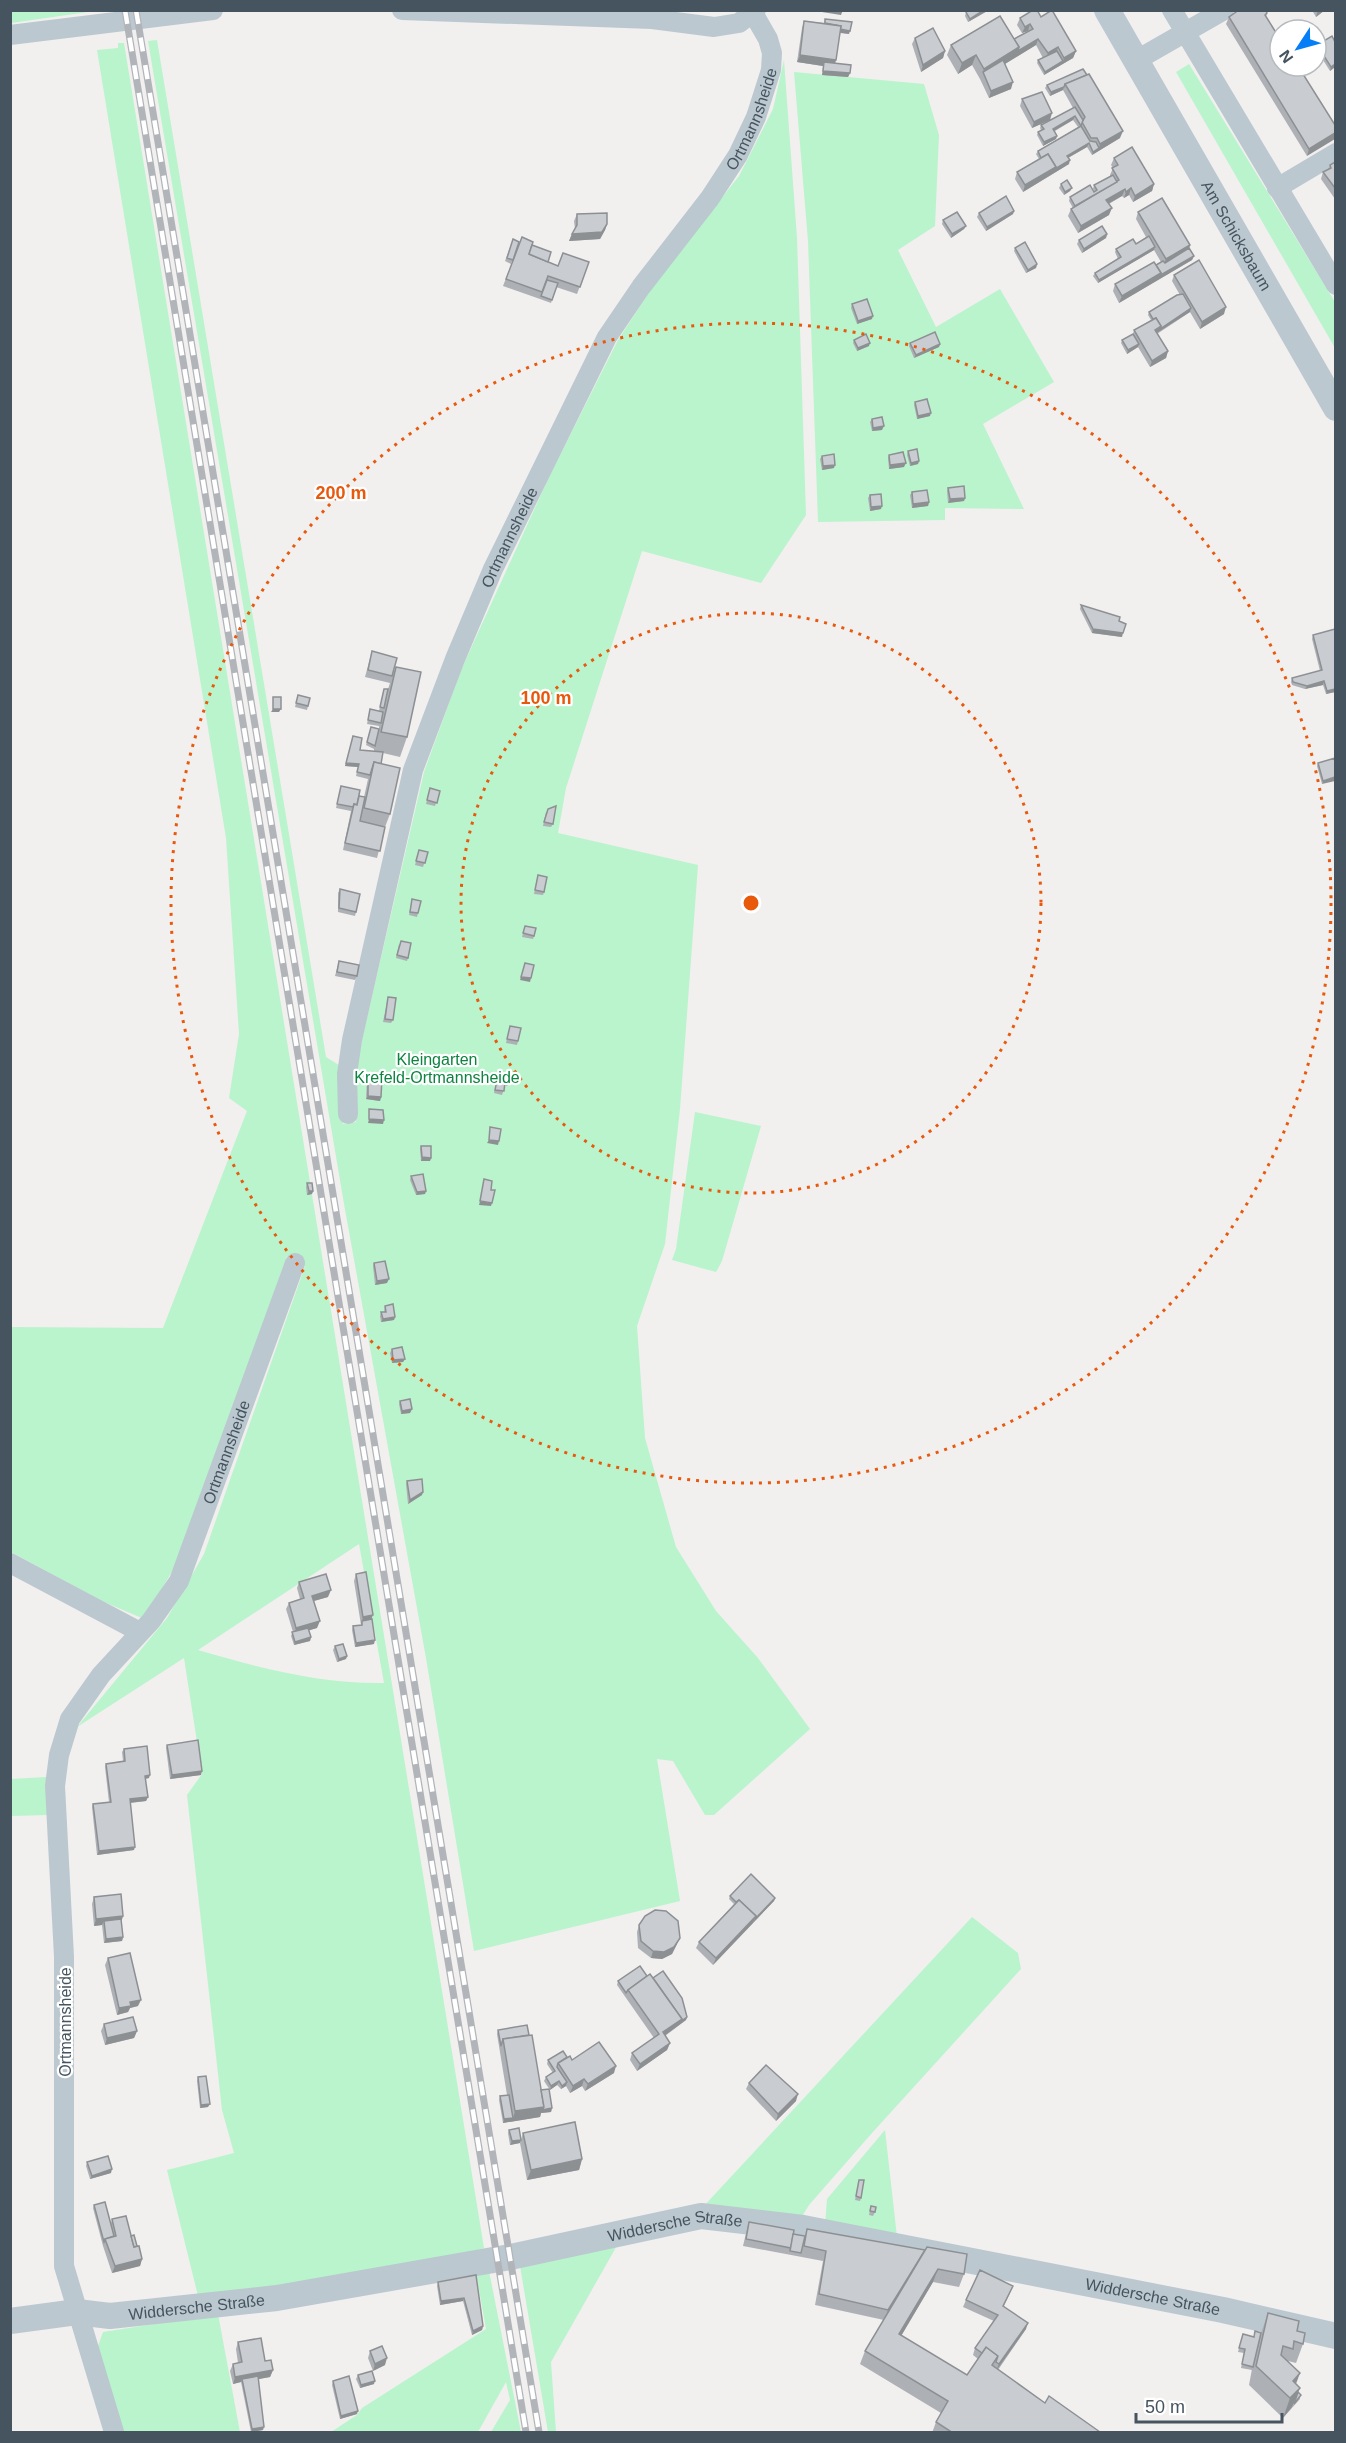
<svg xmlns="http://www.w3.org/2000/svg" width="1346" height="2443" viewBox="0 0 1346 2443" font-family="Arial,sans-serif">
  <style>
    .green { fill: #b9f4cc; fill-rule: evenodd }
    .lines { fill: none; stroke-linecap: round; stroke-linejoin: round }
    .minor { stroke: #bbc8d0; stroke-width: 20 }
    .tertiary { stroke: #bbc8d0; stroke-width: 26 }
    .rail-casing { stroke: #b1b5ba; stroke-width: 7 }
    .rail { stroke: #fff; stroke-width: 4.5; stroke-dasharray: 14; stroke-linecap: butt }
    .wall { fill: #adb0b5 }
    .shaded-wall { fill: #8d9093 }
    .building { fill: #c9cdd2; stroke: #8d9093; stroke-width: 1.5 }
    .ring { fill: none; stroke: #e8590c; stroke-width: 3; stroke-dasharray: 3 6 }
    .labels { text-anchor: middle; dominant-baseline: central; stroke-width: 4.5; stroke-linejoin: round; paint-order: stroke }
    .street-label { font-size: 16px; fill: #45545f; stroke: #fff }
    .park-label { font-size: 16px; fill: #0d8340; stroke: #fff }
    .centre { fill: #e8590c; stroke: #fff; stroke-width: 3 }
    .ring-label { font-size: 18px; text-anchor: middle; font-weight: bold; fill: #e8590c; stroke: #fff; stroke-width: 4.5; stroke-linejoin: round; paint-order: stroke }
  </style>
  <rect width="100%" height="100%" fill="#f2efef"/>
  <!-- green -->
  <g class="green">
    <polygon points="11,10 95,10 95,11 11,23"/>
    <polygon points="157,40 326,1057 342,1067 343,1124 356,1122 354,1086 358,1057 424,772 461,670 549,477 618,340 657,280 739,176 773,109 784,60 797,238 806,515 761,583 642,551 566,788 558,833 698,865 680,1109 665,1244 637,1326 645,1438 676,1547 716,1611 758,1658 810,1729 714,1815 705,1815 673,1761 657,1759 680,1901 474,1951 426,1658 344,1204 148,41"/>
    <path d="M118,43h6l360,2205 -61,19 -224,33 -32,-130 67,-17 -12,-43 -35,-315 15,-21 -18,-116 -107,69 90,-109 37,-64 101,-288 -18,-10 -106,300 -37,63 -42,-18 -91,-49 -1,-225 153,1 84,-217 -18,-13 10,-64 -13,-196 -129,-788 21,-2zM359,1544l25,139c-64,1 -124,-15 -186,-33z"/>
    <polygon points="1189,64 1335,302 1335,348 1176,72"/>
    <polygon points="794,72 924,84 939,135 935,226 898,250 936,327 1000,289 1054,382 983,424 1024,509 945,508 945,520 818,522 808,241"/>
    <polygon points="695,1112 761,1126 722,1261 716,1272 672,1260 676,1249"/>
    <polygon points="46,1777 47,1815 11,1816 11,1779"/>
    <polygon points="972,1917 1018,1953 1021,1969 872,2133 809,2205 798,2223 702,2208"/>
    <polygon points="885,2130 897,2237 825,2226 827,2199"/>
    <polygon points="619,2242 551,2362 556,2432 548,2432 520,2266"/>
    <polygon points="489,2271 521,2432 491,2432 510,2400 506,2382 478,2432 331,2432 357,2415 362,2408 486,2329 476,2273"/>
    <polygon points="218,2314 240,2432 123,2432 97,2349 103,2332"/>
  </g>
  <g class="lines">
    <!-- minor -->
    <g class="minor">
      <polyline points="402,10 652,19 714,27 739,23 756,10"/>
      <polyline points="1172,10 1336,285"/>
      <polyline points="10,35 213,10"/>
      <polyline points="1135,61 1224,10"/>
      <polyline points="1277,188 1336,153"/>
      <path id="s1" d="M348,1114l-1,-40 5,-34 61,-270 42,-111 38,-90 114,-232 34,-50 69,-89 28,-43 18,-38 15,-47 1,-17 -4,-14 -15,-26"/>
      <polyline points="10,1563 140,1632"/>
      <path id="s2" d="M114,2432l-50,-166v-309l-9,-171 4,-31 11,-36 31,-44 50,-54 28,-40 116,-318"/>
    </g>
    <!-- tertiary -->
    <g class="tertiary">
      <path id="s3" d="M1107,10l229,398"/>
      <path id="s4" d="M10,2321l67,-9 33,4 167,-18 233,-41 191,-41 102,12 420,82 113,26"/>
    </g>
    <defs>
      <g id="rail">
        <polyline points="125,10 526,2432"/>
        <polyline points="136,10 539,2432"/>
      </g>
    </defs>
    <!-- rail casing -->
    <use href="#rail" class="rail-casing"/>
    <!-- rail -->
    <use href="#rail" class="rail"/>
  </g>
  <!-- wall -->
  <g class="wall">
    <polygon points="969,10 989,10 968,22 965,16 966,12"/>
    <polygon points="1312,10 1325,10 1316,17"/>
    <polygon points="1267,13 1266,17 1335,125 1307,156 1226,24 1229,17"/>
    <polygon points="1041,17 1076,51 1073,58 1044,75 1037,63 1038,60 1043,58 1036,45 1005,64 1011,89 989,98 980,79 972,65 958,74 947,55 951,45 1014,39 1028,31 1022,33 1017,25 1020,18"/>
    <polygon points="825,19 849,34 840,33 835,63 850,73 848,77 822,75 823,66 797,62 802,28 804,21 824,23"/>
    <polygon points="915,38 945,51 943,58 921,72 912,44"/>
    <polygon points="1317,45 1335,67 1330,71 1316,49"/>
    <polygon points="1083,69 1120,138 1092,155 1087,147 1068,158 1069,164 1023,192 1015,179 1017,172 1039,159 1036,154 1038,151 1078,127 1073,120 1055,131 1057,136 1056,139 1043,146 1037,135 1038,132 1041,130 1040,128 1041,125 1073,108 1063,90 1050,96 1045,88 1047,85"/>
    <polygon points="1022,99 1050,120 1032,128 1020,106"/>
    <polygon points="1114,158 1154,184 1152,191 1133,202 1129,195 1124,198 1122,196 1109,204 1109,215 1078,233 1068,216 1071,209 1073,208 1069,201 1070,197 1095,192 1093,189 1094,185 1110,176 1110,175 1113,168 1111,165"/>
    <polygon points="1335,162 1335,199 1321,179 1323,172 1328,169 1330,165"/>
    <polygon points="1061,184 1072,188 1070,191 1064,195 1059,188"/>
    <polygon points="1014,211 1013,214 986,231 977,217 979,213"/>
    <polygon points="1138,212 1190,245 1189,248 1194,256 1192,260 1119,303 1113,291 1115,284 1161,262 1154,250 1098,283 1093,276 1095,273 1118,259 1115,252 1116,249 1136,244 1146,237 1136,219"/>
    <polygon points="577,214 607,224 605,230 600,239 569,241 572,234 575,229 574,221"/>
    <polygon points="943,220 966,226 964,229 951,238 942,224"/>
    <polygon points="1107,234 1106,238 1082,253 1077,244 1079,240"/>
    <polygon points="522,237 532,245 548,262 558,266 589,262 577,294 556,287 551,303 540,299 540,298 540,299 503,286"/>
    <polygon points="513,239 519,242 511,264 505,261"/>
    <polygon points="1015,248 1037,264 1036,268 1026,273 1014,251"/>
    <polygon points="1174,275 1224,314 1200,329 1190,312 1157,334 1168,351 1166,358 1150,367 1138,347 1127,354 1121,343 1122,340 1133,334 1134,330 1151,320 1148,315 1149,312 1180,295 1172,281"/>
    <polygon points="852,304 872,319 857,324 851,308"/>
    <polygon points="854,340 869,346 857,351 853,343"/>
    <polygon points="910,343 940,344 939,347 914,358 909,346"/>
    <polygon points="915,402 930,416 917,419 914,405"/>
    <polygon points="872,419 882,430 872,431 870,422"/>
    <polygon points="908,451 919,461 918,464 910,466 907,455"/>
    <polygon points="889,455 904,467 889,469 888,458"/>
    <polygon points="822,456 834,468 822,470 820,459"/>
    <polygon points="948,488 965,498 964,501 948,503 947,491"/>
    <polygon points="912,492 929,502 928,506 912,508 910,495"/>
    <polygon points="870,495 881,509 870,511 868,498"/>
    <polygon points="1081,605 1119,621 1122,637 1092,633 1080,609"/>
    <polygon points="1335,627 1335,692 1326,694 1323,685 1305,689 1292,685 1291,682 1292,678 1320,671 1312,639 1313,635 1335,629"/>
    <polygon points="372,651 393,673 396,667 407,737 400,757 383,753 381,764 390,814 385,827 377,858 343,850 351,811 336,808 341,786 358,798 364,797 368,779 356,776 358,767 345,766 353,736 360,750 378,752 374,751 374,749 366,745 371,727 379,729 379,726 367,724 370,709 379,711 384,689 388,689 390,683 365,677"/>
    <polygon points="298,695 308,706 307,710 295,707"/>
    <polygon points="1335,758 1322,784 1317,766 1318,763"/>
    <polygon points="430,788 440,791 435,806 426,804"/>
    <polygon points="546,812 553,824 551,827 543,826"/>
    <polygon points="419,850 428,852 423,867 415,865"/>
    <polygon points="538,875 544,892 543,895 534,894"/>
    <polygon points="340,889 356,912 355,916 338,912 338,893"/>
    <polygon points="412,899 418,913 417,917 409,915"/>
    <polygon points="525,926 534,936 533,939 522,937"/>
    <polygon points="399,944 408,958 407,961 396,958"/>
    <polygon points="339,961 357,976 355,980 335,976"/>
    <polygon points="388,997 393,1020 391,1023 383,1022"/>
    <polygon points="510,1026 518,1041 517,1045 506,1043"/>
    <polygon points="498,1075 508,1083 507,1086 505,1086 502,1095 494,1093"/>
    <polygon points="368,1077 381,1097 380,1101 366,1099 367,1080"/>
    <polygon points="421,1146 431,1158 430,1161 421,1161 420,1149"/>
    <polygon points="411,1176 426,1191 425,1194 416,1195 410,1180"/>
    <polygon points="307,1183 313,1191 312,1194 307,1195 306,1187"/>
    <polygon points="374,1263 387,1283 375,1285 373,1266"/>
    <polygon points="385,1306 395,1317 394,1320 381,1322 380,1316 381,1312 384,1312"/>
    <polygon points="392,1349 405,1359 403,1362 392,1363 390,1353"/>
    <polygon points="400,1401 412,1409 410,1413 401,1414 399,1404"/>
    <polygon points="407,1481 422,1495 408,1504 406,1484"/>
    <polygon points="356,1574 372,1619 374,1644 355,1647 352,1630 353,1626 361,1625 354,1581"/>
    <polygon points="299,1582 328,1597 314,1601 317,1628 309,1630 311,1637 310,1641 294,1645 291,1636 293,1632 286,1609 289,1603 300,1599 297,1588"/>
    <polygon points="335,1646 347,1656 346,1659 337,1662 333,1650"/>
    <polygon points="167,1745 201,1775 170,1779 166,1748"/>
    <polygon points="124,1749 149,1778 145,1779 148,1797 146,1801 130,1803 134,1850 97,1855 92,1807 93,1804 109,1802 105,1767 106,1764 123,1761 122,1752"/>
    <polygon points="730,1896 775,1898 774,1901 713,1965 696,1948 699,1942 734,1904 729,1899"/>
    <polygon points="94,1897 123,1916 121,1921 123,1937 122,1941 104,1943 102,1925 94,1926 92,1904"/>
    <polygon points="639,1925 677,1944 672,1954 662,1959 651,1958 638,1948 637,1932"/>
    <polygon points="108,1958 138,2006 130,2008 128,2012 117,2015 105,1965"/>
    <polygon points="647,1976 687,2017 686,2020 665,2036 670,2043 667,2050 637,2071 630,2060 632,2053 654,2038 617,1985 618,1981"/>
    <polygon points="104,2024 137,2031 134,2038 105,2045 101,2031"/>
    <polygon points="498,2030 529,2035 541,2090 552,2108 551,2112 541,2113 540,2117 503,2123 499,2100 500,2096 507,2095 497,2034"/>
    <polygon points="568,2057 572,2060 614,2073 585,2091 582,2086 570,2093 566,2086 561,2089 557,2085 550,2090 544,2081 546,2077 553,2073 547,2064 548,2060"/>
    <polygon points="198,2077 208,2107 200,2108 197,2081"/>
    <polygon points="749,2083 796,2101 776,2121 746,2089"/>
    <polygon points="509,2130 521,2140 520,2143 510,2145 508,2133"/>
    <polygon points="523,2133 582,2159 579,2170 527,2180 520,2143"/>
    <polygon points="87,2162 111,2173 90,2179 86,2166"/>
    <polygon points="859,2180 861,2198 860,2201 855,2200"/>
    <polygon points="94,2205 111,2223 112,2219 131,2236 137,2246 142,2259 140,2266 112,2273 103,2246 93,2208"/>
    <polygon points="871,2206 875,2212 873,2216 869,2215"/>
    <polygon points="749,2222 793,2234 805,2236 807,2229 964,2274 959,2287 933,2282 901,2336 967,2375 978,2359 973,2355 975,2348 994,2321 963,2307 966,2300 1010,2293 1004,2306 1026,2329 998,2370 1045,2403 1100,2433 932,2433 936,2422 941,2413 860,2364 865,2351 884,2320 815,2305 823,2261 743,2246 747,2229"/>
    <polygon points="476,2275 483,2326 482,2330 472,2335 463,2301 440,2305 437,2286 438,2282"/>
    <polygon points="1268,2313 1297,2331 1303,2344 1296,2363 1288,2361 1300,2399 1283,2418 1249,2385 1252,2369 1252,2370 1241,2368 1244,2353 1238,2352 1243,2334 1253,2337 1261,2333"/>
    <polygon points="238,2342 265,2361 273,2370 270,2377 258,2379 263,2430 251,2432 241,2382 233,2384 230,2371 233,2364 238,2363 236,2349"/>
    <polygon points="370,2351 385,2365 373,2371 368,2358"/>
    <polygon points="358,2375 374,2384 360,2388 356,2379"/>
    <polygon points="333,2381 357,2414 340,2419 332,2385"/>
  </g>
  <!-- shaded-wall -->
  <g class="shaded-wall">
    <polygon points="809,10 843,10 841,15"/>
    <polygon points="984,10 989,10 968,22 970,19"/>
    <polygon points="1318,10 1325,10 1316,17"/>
    <polygon points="1030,24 1028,31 1022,33 1025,27"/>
    <polygon points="824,27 850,31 849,34 823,30"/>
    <polygon points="1038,39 1036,45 985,76 983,72 984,69 1019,47"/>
    <polygon points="1058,47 1056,54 1045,60 1048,53"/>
    <polygon points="945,51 943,58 921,72 923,65"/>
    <polygon points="1076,51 1073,58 1044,75 1045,72 1063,61 1064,58"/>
    <polygon points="800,55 836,60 834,67 824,62 823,66 797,62"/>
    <polygon points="976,55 972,65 958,74 962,63"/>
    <polygon points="1335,64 1335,67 1330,71 1331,67"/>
    <polygon points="823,71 850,73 848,77 822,75"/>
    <polygon points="1013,82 1011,89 989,98 991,91"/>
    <polygon points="1064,87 1063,90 1050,96 1051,92"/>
    <polygon points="1052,113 1050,120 1032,128 1034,122"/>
    <polygon points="1075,116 1073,120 1052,132 1053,129"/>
    <polygon points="1123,131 1120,138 1092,155 1093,152 1099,148 1100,144"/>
    <polygon points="1335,133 1335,139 1307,156 1309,149"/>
    <polygon points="1057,136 1056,139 1043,146 1044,142"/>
    <polygon points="1089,143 1087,147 1066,159 1067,156"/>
    <polygon points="1070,160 1069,164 1023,192 1025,185 1056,167"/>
    <polygon points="1154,184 1152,191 1133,202 1135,196"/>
    <polygon points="1072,188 1070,191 1064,195 1065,192"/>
    <polygon points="1131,188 1129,195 1124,198 1126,192"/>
    <polygon points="1125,189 1122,196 1104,206 1106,200"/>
    <polygon points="1112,208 1109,215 1078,233 1081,226"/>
    <polygon points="1014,211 1013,214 986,231 987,227"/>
    <polygon points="607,224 605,230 600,239 569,241 572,234"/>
    <polygon points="966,226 964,229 951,238 952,234"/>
    <polygon points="1107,234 1106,238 1082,253 1084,249"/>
    <polygon points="1190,245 1188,252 1163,266 1166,259"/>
    <polygon points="1155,247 1154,250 1098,283 1099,280"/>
    <polygon points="1194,256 1192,260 1119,303 1122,296 1161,273"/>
    <polygon points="1037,264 1036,268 1026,273 1028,270"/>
    <polygon points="1226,307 1224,314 1200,329 1202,322"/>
    <polygon points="1191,308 1190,312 1152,336 1155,330"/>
    <polygon points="873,316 872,319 857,324 858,321"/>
    <polygon points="870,343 869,346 857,351 858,348"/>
    <polygon points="940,344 939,347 914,358 916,355"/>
    <polygon points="1139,344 1138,347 1127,354 1128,350"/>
    <polygon points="1168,351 1166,358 1150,367 1152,361"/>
    <polygon points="931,413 930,416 917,419 918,416"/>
    <polygon points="884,426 882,430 872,431 873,428"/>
    <polygon points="919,461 918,464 910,466 911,463"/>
    <polygon points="906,463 904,467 889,469 890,465"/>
    <polygon points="835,465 834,468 822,470 823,466"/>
    <polygon points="965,498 964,501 948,503 950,499"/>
    <polygon points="929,502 928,506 912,508 913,504"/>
    <polygon points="882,506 881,509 870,511 871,507"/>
    <polygon points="1093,629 1123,633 1122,637 1092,633"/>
    <polygon points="1324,681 1323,685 1305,689 1307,686"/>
    <polygon points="1335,689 1335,692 1326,694 1327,691"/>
    <polygon points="273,709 281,709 279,712 271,712"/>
    <polygon points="346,763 359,764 358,767 345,766"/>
    <polygon points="1335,777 1335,781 1322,784 1323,781"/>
    <polygon points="521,977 531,978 530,982 520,980"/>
    <polygon points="368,1096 381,1097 380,1101 366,1099"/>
    <polygon points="369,1119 384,1120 383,1124 368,1123"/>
    <polygon points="489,1140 499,1141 498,1145 487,1143"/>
    <polygon points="422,1157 431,1158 430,1161 421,1161"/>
    <polygon points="309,1191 313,1191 312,1194 307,1195"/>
    <polygon points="426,1191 425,1194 416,1195 417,1192"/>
    <polygon points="480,1201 492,1203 491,1206 479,1205"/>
    <polygon points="389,1279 387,1283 375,1285 377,1281"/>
    <polygon points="395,1317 394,1320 381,1322 383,1319"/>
    <polygon points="405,1359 403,1362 392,1363 393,1360"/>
    <polygon points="412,1409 410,1413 401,1414 402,1411"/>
    <polygon points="423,1492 422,1495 408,1504 410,1500"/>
    <polygon points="331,1590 328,1597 310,1602 312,1596"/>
    <polygon points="373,1615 370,1622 362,1621 363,1617"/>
    <polygon points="320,1621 317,1628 294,1635 296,1628"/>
    <polygon points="311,1637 310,1641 294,1645 295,1642"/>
    <polygon points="375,1640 374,1644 355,1647 356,1643"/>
    <polygon points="347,1656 346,1659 337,1662 339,1659"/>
    <polygon points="202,1771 201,1775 170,1779 172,1775"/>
    <polygon points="150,1775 149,1778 144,1779 145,1776"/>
    <polygon points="148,1797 146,1801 128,1803 130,1799"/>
    <polygon points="135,1847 134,1850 97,1855 99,1851"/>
    <polygon points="775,1898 774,1901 753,1923 755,1919"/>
    <polygon points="123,1916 121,1923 104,1921 102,1925 94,1926 96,1919"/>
    <polygon points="756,1916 753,1923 713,1965 716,1958"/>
    <polygon points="123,1937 122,1941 104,1943 106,1939"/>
    <polygon points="680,1938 672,1954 662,1959 651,1958 653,1951"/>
    <polygon points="141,2000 138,2006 130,2008 128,2012 117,2015 119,2008 130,2002"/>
    <polygon points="687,2017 686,2020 660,2039 663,2032 682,2019"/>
    <polygon points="137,2031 134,2038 105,2045 107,2038"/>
    <polygon points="670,2043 667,2050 637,2071 640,2064"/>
    <polygon points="616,2066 614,2073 585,2091 588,2084"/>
    <polygon points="584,2079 582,2086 570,2093 573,2086"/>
    <polygon points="559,2081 557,2085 550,2090 551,2086"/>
    <polygon points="567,2082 566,2086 561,2089 562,2086"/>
    <polygon points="798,2094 796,2101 776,2121 778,2114"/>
    <polygon points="210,2104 208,2107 200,2108 201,2105"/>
    <polygon points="544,2107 552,2108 551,2112 541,2113 540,2117 503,2123 504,2119 513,2118 515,2111"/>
    <polygon points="521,2140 520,2143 510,2145 512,2141"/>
    <polygon points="582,2159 579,2170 527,2180 531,2170"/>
    <polygon points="112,2169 111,2173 90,2179 92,2176"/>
    <polygon points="925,2250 921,2260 885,2320 888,2310"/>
    <polygon points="142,2259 140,2266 112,2273 115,2266"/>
    <polygon points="938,2269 933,2282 894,2348 899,2334"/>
    <polygon points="464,2298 463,2301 440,2305 441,2301"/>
    <polygon points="1028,2323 1026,2329 996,2371 999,2364"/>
    <polygon points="483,2326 482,2330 472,2335 473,2331"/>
    <polygon points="387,2358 385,2365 373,2371 375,2364"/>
    <polygon points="273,2370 270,2377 243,2382 242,2379 241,2382 233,2384 235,2377"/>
    <polygon points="1300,2373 1293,2392 1293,2381"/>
    <polygon points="375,2381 374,2384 360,2388 361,2385"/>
    <polygon points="1300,2388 1292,2407 1283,2418 1290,2398"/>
    <polygon points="358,2411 357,2414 340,2419 341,2416"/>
    <polygon points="264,2427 263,2430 251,2432 252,2429"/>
  </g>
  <!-- building -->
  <g class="building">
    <polygon points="969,10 984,10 970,19 966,12"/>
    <polygon points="1033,10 1037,10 1041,17 1052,10 1076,51 1064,58 1058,47 1048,53 1038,39 1018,51 1019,47 1014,39 1033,29 1030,24 1025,27 1020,18"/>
    <polygon points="1239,10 1266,10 1267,13 1265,15 1280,39 1280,66 1298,66 1335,125 1335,133 1309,149 1229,17"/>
    <polygon points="1000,16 1019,47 984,69 976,55 962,63 951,45"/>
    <polygon points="825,19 852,22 850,31 840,29 841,26 825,23"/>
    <polygon points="804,21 841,26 836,60 800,55"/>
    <polygon points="933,28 945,51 923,65 915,38"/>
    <polygon points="1332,36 1335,42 1335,64 1331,67 1317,45"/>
    <polygon points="1057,51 1063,61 1045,72 1038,60"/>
    <polygon points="1003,60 1013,82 991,91 983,72"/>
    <polygon points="824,62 851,65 850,73 823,71"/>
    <polygon points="1083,69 1087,75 1065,84 1064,87 1051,92 1047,85"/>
    <polygon points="1089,74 1123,131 1100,144 1097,138 1091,138 1082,122 1085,117 1065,84"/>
    <polygon points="1042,92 1052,113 1034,122 1022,99"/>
    <polygon points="1075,107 1083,120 1081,126 1075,116 1053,129 1057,136 1044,142 1038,132 1044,129 1041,125"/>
    <polygon points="1081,126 1090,141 1096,142 1099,148 1093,152 1089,143 1067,156 1070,160 1055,169 1056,167 1048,154 1041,158 1038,151"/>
    <polygon points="1132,147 1154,184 1135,196 1131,188 1126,192 1125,189 1106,200 1112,208 1081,226 1071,209 1119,180 1112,168 1118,165 1114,158"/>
    <polygon points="1048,154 1056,167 1025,185 1017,172"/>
    <polygon points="1335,162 1335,188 1323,172 1331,168 1330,165"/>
    <polygon points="1113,175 1117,182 1075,206 1070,197 1090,185 1094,192 1097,190 1094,185"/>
    <polygon points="1067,180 1072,188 1065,192 1061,184"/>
    <polygon points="1006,196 1014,211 987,227 979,213"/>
    <polygon points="1162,198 1190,245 1166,259 1138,212"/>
    <polygon points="957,212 966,226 952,234 943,220"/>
    <polygon points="607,213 607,224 602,232 572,234 577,225 577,214"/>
    <polygon points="1102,226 1107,234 1084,249 1079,240"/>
    <polygon points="1149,236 1155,247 1099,280 1095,273 1121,257 1116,249 1133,239 1136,244"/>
    <polygon points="522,237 533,242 529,254 558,266 563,253 589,262 580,287 548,276 542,292 506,279"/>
    <polygon points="513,239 519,242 513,260 507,258"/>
    <polygon points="1025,242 1037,264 1028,270 1015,248"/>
    <polygon points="532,245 551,252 548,262 529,254"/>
    <polygon points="1189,248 1194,256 1159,276 1161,273 1156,265 1163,261 1165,263"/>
    <polygon points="1199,260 1226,307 1202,322 1174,275"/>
    <polygon points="1154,262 1161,273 1122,296 1115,284"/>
    <polygon points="547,280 558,283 552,300 541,296"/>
    <polygon points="1183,294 1191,308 1160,329 1161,326 1156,318 1153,319 1149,312 1177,295"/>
    <polygon points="867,299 873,316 858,321 852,304"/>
    <polygon points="1156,318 1161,326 1155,330 1168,351 1152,361 1134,330"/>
    <polygon points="935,332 940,344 916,355 910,343"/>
    <polygon points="866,334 870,343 858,348 854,340"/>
    <polygon points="1133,334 1139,344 1128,350 1122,340"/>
    <polygon points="927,399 931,413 918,416 915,402"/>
    <polygon points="882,417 884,426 873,428 872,419"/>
    <polygon points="917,449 919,461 911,463 908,451"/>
    <polygon points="903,452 906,463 890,465 889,455"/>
    <polygon points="834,454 835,465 823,466 822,456"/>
    <polygon points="964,486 965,498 950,499 948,488"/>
    <polygon points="927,490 929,502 913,504 912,492"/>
    <polygon points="881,494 882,506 871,507 870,495"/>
    <polygon points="1081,605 1120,617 1119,621 1126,624 1123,633 1093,629"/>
    <polygon points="1335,629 1335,689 1327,691 1324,681 1307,686 1293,682 1292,678 1322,670 1313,635"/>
    <polygon points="372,651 397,658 392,676 368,670"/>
    <polygon points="396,667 421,672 407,737 381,732"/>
    <polygon points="384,689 388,689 384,708 380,707"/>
    <polygon points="298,695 310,698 308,706 296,703"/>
    <rect x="273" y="697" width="8" height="12"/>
    <polygon points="370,709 383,712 381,723 368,720"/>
    <polygon points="371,727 379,729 375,746 367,742"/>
    <polygon points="353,736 362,738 360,750 383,752 381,764 374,762 370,775 357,772 359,764 346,763"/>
    <polygon points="1335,758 1335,777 1323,781 1318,763"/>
    <polygon points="374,762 400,768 390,814 364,808"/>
    <polygon points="341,786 360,790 357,805 354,804 353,807 337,804"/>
    <polygon points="430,788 440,791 437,803 427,800"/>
    <polygon points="359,796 365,797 360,821 385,827 380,851 345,843 354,804 357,805"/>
    <polygon points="556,806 553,824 544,822 548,809"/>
    <polygon points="419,850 428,852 425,863 416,861"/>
    <polygon points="538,875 547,877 544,892 535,890"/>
    <polygon points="340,889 360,894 356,912 339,908"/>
    <polygon points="412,899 421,901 418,913 410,912"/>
    <polygon points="525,926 536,928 534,936 523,933"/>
    <polygon points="401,941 411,943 408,958 397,955"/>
    <polygon points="339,961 359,965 357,976 337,972"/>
    <polygon points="525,963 534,965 531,978 521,977"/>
    <polygon points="388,997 396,998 393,1020 385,1019"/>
    <polygon points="510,1026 521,1028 518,1041 507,1039"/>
    <polygon points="498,1075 509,1077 508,1083 505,1082 504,1091 495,1090"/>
    <polygon points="368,1077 382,1077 381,1097 368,1096"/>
    <polygon points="369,1109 383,1110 384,1120 369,1119"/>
    <polygon points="490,1127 501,1129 499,1141 489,1140"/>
    <polygon points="421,1146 431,1146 431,1158 422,1157"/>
    <polygon points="423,1174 426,1191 417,1192 411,1176"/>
    <polygon points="484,1179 492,1181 491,1190 495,1190 492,1203 480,1201"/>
    <polygon points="307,1183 312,1183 313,1191 309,1191"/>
    <polygon points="385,1261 389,1279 377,1281 374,1263"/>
    <polygon points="393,1304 395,1317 383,1319 381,1312 386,1312 385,1306"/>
    <polygon points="402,1347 405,1359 393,1360 392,1349"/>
    <polygon points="410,1399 412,1409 402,1411 400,1401"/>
    <polygon points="422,1479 423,1492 410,1500 407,1481"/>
    <polygon points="366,1572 373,1615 363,1617 356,1574"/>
    <polygon points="326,1574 331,1590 312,1596 320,1621 296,1628 289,1603 304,1598 299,1582"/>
    <polygon points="372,1619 375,1640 356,1643 353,1626 362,1625 362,1621"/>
    <polygon points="308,1628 311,1637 295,1642 292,1632"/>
    <polygon points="343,1644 347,1656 339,1659 335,1646"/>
    <polygon points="198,1740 202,1771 172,1775 167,1745"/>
    <polygon points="147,1746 150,1775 145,1776 148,1797 130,1799 135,1847 99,1851 93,1804 111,1802 106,1764 125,1761 124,1749"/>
    <polygon points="751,1874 775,1898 755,1919 756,1916 739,1900 736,1902 730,1896"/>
    <polygon points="121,1894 123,1916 96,1919 94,1897"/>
    <polygon points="739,1900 756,1916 716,1958 699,1942"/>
    <polygon points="655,1910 666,1911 678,1921 680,1938 674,1947 664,1952 653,1951 641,1941 639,1925 645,1916"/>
    <polygon points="121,1919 123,1937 106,1939 104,1921"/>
    <polygon points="130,1953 141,2000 130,2002 131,2006 119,2008 108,1958"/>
    <polygon points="640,1966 647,1976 628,1990 626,1993 618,1981"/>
    <polygon points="663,1971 682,1998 687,2017 680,2022 682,2019 653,1978"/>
    <polygon points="650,1974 682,2019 663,2032 670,2043 640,2064 632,2053 659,2034 628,1990"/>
    <polygon points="133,2017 137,2031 107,2038 104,2024"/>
    <polygon points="527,2025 529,2035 503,2039 501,2046 498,2030"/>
    <polygon points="532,2035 544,2107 515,2111 503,2039"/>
    <polygon points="599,2042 616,2066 588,2084 584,2079 573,2086 558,2063 570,2056 572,2060"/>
    <polygon points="563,2051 567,2057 558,2063 557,2067 567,2082 562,2086 559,2081 551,2086 546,2077 555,2071 548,2060"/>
    <polygon points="766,2065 798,2094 778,2114 749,2083"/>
    <polygon points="206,2076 210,2104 201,2105 198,2077"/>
    <polygon points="549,2089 552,2108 542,2110 544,2107 541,2090"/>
    <polygon points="509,2095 513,2118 504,2119 500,2096"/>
    <polygon points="575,2122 582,2159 531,2170 523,2133"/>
    <polygon points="519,2128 521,2140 512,2141 509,2130"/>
    <polygon points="108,2156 112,2169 92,2176 87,2162"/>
    <polygon points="859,2180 864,2180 861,2198 856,2196"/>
    <polygon points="105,2202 114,2236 105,2239 104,2242 94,2205"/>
    <polygon points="871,2206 876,2207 875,2212 870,2211"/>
    <polygon points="126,2216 134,2247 139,2246 142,2259 115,2266 105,2239 116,2236 112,2219"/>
    <polygon points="749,2222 794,2230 791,2248 746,2239"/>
    <polygon points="807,2229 925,2250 888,2310 819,2294 826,2251 804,2246"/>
    <polygon points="793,2234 805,2236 801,2253 790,2251"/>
    <polygon points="134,2235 137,2246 134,2247 131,2236"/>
    <polygon points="927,2247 967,2254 964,2274 938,2269 899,2334 967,2375 986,2347 998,2356 992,2365 1045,2403 1049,2396 1100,2432 1099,2433 953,2433 936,2422 948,2401 865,2351"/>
    <polygon points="980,2270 1013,2286 1003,2306 1028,2323 999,2364 996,2362 998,2356 986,2347 982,2353 975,2348 998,2315 966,2300"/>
    <polygon points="476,2275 483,2326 473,2331 464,2298 441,2301 438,2282"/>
    <polygon points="1268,2313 1299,2321 1297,2331 1305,2333 1303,2344 1294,2341 1293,2349 1283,2346 1281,2355 1300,2373 1293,2381 1300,2388 1290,2398 1256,2366"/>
    <polygon points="1255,2331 1261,2333 1253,2367 1242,2364 1245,2349 1239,2348 1243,2334 1254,2337"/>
    <polygon points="261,2338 265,2361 271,2360 273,2370 235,2377 233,2364 242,2362 238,2342"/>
    <polygon points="382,2346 387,2358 375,2364 370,2351"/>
    <polygon points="372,2371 375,2381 361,2385 358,2375"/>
    <polygon points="258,2376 264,2427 252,2429 242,2379"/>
    <polygon points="349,2376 358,2411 341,2416 333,2381"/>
    <polygon points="1298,2392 1301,2395 1294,2404"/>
  </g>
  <!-- distance rings -->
  <g class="ring">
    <circle cx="751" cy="903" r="290"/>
    <circle cx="751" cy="903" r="580"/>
  </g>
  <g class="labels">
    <!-- street labels -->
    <g class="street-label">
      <text stroke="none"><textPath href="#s1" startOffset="1089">Ortmannsheide</textPath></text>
      <text stroke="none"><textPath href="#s3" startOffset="260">Am Schicksbaum</textPath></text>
      <text stroke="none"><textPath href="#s1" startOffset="603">Ortmannsheide</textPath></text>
      <text stroke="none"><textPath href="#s2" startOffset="1036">Ortmannsheide</textPath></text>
      <text transform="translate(65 2022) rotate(-90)">Ortmannsheide</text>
      <text stroke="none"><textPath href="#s4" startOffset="674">Widdersche Straße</textPath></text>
      <text stroke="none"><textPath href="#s4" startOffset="1160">Widdersche Straße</textPath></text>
      <text stroke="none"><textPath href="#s4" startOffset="188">Widdersche Straße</textPath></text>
    </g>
    <!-- park labels -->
    <g class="park-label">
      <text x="437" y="1059">Kleingarten<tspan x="437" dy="18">Krefeld-Ortmannsheide</tspan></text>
    </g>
  </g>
  <circle cx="751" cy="903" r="9" class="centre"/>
  <g class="ring-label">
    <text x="341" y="499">200 m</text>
    <text x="546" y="704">100 m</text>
  </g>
  <!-- border -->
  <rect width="1346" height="2443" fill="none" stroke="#45545f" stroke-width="24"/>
  <!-- north arrow -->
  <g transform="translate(1298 48) rotate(234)"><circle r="28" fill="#ffffff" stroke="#b5bbbf" stroke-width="1.5"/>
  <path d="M0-4.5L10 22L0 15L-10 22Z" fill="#067ef5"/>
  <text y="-9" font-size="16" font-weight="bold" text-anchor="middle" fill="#45545f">N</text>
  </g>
  <!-- scale -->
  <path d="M1136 2413v9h146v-9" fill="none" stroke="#45545f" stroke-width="3"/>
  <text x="1145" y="2413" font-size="18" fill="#45545f" stroke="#ffffff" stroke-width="4.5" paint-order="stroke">50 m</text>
</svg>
